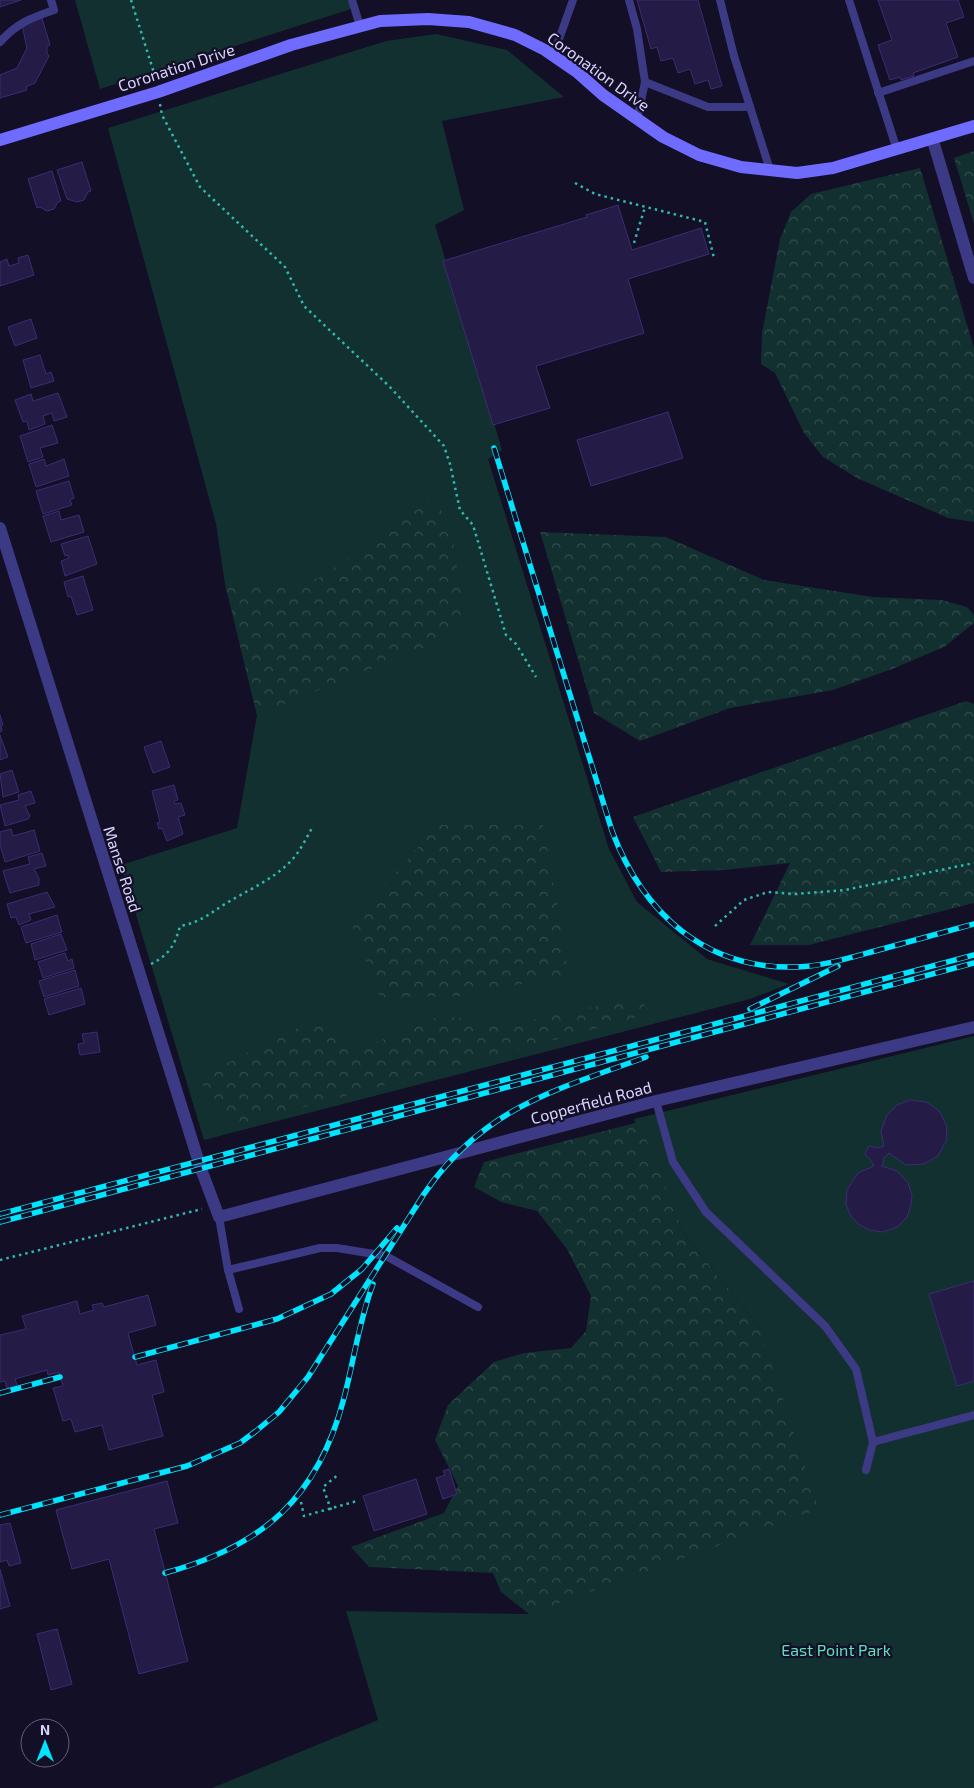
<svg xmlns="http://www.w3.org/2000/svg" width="974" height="1788" viewBox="0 0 974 1788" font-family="'Exo 2',sans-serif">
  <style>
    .green { fill: #12302f }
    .forest { fill: url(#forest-crowns) }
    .building { fill: #241b47; stroke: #3b2d73 }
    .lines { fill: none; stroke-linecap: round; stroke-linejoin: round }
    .path { stroke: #2fb8b0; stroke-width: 2.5; stroke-dasharray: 2.5 4; stroke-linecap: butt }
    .lane { stroke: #3d3a85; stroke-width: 8 }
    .street { stroke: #3d3a85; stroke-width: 12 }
    .secondary { stroke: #6f6bff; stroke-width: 12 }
    .rail-casing { stroke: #00e5ff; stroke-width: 5.5 }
    .rail { stroke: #130f26; stroke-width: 4; stroke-dasharray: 11; stroke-linecap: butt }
    .labels { text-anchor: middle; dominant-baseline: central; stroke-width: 4.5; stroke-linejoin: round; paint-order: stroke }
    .street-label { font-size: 16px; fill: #d9d4ff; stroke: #130f26 }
    .park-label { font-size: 16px; fill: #5fe0c0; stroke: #130f26 }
  </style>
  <defs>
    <pattern id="forest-crowns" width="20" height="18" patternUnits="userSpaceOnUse" patternTransform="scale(1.25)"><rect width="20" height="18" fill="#12302f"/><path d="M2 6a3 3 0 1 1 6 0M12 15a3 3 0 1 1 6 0" fill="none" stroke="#344d4e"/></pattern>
  </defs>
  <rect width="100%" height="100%" fill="#130f26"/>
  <!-- green -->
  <g class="green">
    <polygon points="75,0 352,0 354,8 100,89"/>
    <polygon points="436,34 507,50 564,97 442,121 464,210 435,225 502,450 488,459 609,849 637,902 707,959 789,984 750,999 204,1140 121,865 237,828 257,715 225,584 216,524 108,128 386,41"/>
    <polygon points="974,1036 974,1788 212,1788 378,1720 346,1611 529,1614 759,1327 684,1234 634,1119"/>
  </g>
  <!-- forest -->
  <g class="forest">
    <polygon points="974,151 974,224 954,158"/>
    <polygon points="920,168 974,348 974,522 948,518 857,478 823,457 804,433 775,373 761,364 762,333 780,239 791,212 811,194"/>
    <polygon points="431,500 449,519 465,613 432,644 257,715 225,583 281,587 319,578"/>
    <polygon points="540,532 666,537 764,580 873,597 941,600 967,607 974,615 974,623 944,647 892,669 833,690 730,708 640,741 594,713"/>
    <polygon points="966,701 974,704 974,903 809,945 750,945 790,863 725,870 661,872 633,817"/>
    <polygon points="438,825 543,825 565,948 567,975 462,996 380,997 351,923"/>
    <polygon points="640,997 650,1014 234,1126 197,1078 321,1016 360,1049 440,1016 511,1024"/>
    <polygon points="639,1122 684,1234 759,1327 819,1509 529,1614 501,1592 493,1573 369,1567 351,1547 444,1513 458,1486 435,1440 448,1405 494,1362 524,1353 571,1348 586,1331 591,1296 567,1249 537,1211 501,1202 474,1187 484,1162"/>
  </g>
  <!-- building -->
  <g class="building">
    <polygon points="0,0 21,0 0,7"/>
    <polygon points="637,0 698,0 722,86 711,89 708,80 695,84 690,69 678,73 673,58 661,61 657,47 651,49"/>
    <polygon points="878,0 958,0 964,17 946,23 958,57 913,73 914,76 901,80 900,77 890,80 878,45 892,40"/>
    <polygon points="42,18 50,45 47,46 47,53 49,56 35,83 26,87 27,90 0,98 0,75 17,68 27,48 22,25"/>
    <polygon points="82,162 91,191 88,192 84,200 77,202 67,199 57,170"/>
    <polygon points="52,171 61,201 58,202 54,209 47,211 40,207 37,208 28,179"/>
    <polygon points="618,205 632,250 701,228 709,254 628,279 644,333 536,366 550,408 493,425 443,261 587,217 586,215"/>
    <polygon points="28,255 34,275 0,286 0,262 7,259 9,266 19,263 18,258"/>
    <polygon points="31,319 37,338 15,346 8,327"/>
    <polygon points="40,355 46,374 51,372 54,381 31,388 23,360"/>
    <polygon points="58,393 67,417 54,421 52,413 43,416 45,424 29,430 27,421 23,422 15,400 31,394 33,401"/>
    <polygon points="668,412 683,458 591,486 577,440"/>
    <polygon points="52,425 58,443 40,448 43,457 28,462 20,436"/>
    <polygon points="44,459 46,466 64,459 69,476 36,487 29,464"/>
    <polygon points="69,481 74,498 70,500 72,505 43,514 36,491"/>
    <polygon points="59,511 61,520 79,515 84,532 51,542 43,516"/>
    <polygon points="88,536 97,564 65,576 61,561 69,558 68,555 65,556 61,544"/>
    <polygon points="83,576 93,610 77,615 71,596 68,597 64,582"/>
    <polygon points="0,715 3,725 1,726 2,731 0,732"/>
    <polygon points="0,735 8,757 0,760"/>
    <polygon points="161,741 170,767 153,773 144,747"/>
    <polygon points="12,770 19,792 3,797 0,774"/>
    <polygon points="174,785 178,800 174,801 175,804 181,803 185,815 178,817 183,834 167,841 162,828 159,829 157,823 160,822 152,791"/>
    <polygon points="31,791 35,803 25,806 30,816 28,819 5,826 0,805 19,800 18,795"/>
    <polygon points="11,829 13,836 34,830 40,851 5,862 0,845 0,832"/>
    <polygon points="42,853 46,866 34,869 39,878 39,885 10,893 3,871 30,864 28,857"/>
    <polygon points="47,892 55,907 29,914 31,920 19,925 16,917 11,918 7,904"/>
    <polygon points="57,915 62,932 26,943 21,927"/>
    <polygon points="61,934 67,950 35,960 31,944"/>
    <polygon points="65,953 68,961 72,959 74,968 43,978 38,962"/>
    <polygon points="75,970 79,986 44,997 39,981"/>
    <polygon points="81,988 85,1004 49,1015 44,999"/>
    <polygon points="97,1032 100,1052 80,1055 78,1044 84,1043 82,1034"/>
    <polygon points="910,1100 927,1102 940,1112 947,1127 946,1141 938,1156 924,1164 906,1165 889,1153 884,1158 882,1166 897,1171 908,1183 912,1195 911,1205 907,1217 897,1227 883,1232 869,1230 858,1224 851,1216 846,1205 847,1190 858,1173 874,1166 870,1159 865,1154 869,1146 877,1148 884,1146 881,1131 887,1115 897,1105"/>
    <polygon points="974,1281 974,1381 957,1386 929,1294"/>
    <polygon points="148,1295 156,1325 128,1333 137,1365 156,1360 164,1392 152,1395 163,1436 109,1450 102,1425 75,1432 71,1419 63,1421 53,1388 63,1386 59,1372 48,1375 47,1370 15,1379 17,1385 7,1388 5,1381 0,1382 0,1335 26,1329 22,1316 77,1301 80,1314 94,1310 92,1305 102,1303 104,1307"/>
    <polygon points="449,1469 457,1494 443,1499 436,1478 445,1475 443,1471"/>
    <polygon points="416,1479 427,1514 374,1531 363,1496"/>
    <polygon points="167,1481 178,1523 154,1529 188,1661 139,1674 109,1559 72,1569 56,1510"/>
    <polygon points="10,1523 21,1563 9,1566 7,1560 0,1562 0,1525"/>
    <polygon points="0,1569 10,1606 0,1609"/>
    <polygon points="57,1629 72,1684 51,1690 37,1634"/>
  </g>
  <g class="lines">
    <!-- path -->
    <g class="path">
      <polyline points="131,0 154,73"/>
      <polyline points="160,104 162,115 200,187 285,267 304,306 389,386 444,446 450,464 460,510 473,525 506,635 516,644 536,677"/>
      <polyline points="575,183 595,194 705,222 714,258"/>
      <polyline points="634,243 645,207"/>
      <polyline points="715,926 744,900 768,892 795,894 845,890 974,863"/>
      <path d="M151,964c18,-9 24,-19 29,-38 19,-3 29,-12 45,-22 24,-15 53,-26 71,-49 6,-8 11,-18 16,-27"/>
      <polyline points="0,1260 202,1209"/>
      <polyline points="301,1502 304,1516 357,1501"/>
      <polyline points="331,1510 323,1487 339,1474"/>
    </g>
    <!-- lane -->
    <g class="lane">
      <polyline points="352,0 360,26"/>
      <polyline points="629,0 637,29 645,82 637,120"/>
      <polyline points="720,0 734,56 770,170"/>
      <polyline points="849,0 897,150"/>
      <path d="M0,42c17,-19 31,-24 54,-32l-3,-10"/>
      <polyline points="553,56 573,0"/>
      <polyline points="645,82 708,107 750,107"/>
      <polyline points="878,93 974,61"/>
      <polyline points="656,1101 673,1162 706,1212 825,1326 856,1369 873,1442 974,1415"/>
      <polyline points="219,1217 228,1270 320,1248 337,1248 386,1256 478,1307"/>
      <polyline points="228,1270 239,1309"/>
      <polyline points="866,1470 873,1442"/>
    </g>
    <!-- street -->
    <g class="street">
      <polyline points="933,141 974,278"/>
      <polyline points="0,528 201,1169 219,1217 656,1101 974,1027"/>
    </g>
    <!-- secondary -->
    <polyline class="secondary" points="0,140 158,92 291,45 380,21 428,19 469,22 515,35 545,50 577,72 603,95 663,137 699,155 741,167 797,173 833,168 974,126"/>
    <defs>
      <g id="rail">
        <path d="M494,448l118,383c31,82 93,139 185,136 26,-1 52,-9 78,-16 33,-9 66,-18 99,-27"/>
        <polyline points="750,1009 838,966"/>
        <polyline points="0,1214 974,955"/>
        <polyline points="0,1222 974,963"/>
        <polyline points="135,1357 277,1319 331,1294 362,1269 397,1228"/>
        <polyline points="0,1393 60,1377"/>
        <path d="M0,1515l187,-49 53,-23 16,-12 23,-19 29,-35 116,-183c59,-86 129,-103 222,-137"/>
        <path d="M165,1573c98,-27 153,-75 179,-175 10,-38 15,-77 29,-114"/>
      </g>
    </defs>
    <!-- rail casing -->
    <use href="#rail" class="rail-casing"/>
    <!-- rail -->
    <use href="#rail" class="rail"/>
  </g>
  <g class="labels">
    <!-- street labels -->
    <g class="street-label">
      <text transform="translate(176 67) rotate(-18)">Coronation Drive</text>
      <text transform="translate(599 71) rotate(36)">Coronation Drive</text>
      <text transform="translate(123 869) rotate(72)">Manse Road</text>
      <text transform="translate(591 1102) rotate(-15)">Copperfield Road</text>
    </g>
    <!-- park labels -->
    <g class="park-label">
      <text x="836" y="1649">East Point Park</text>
    </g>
  </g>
  <!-- north arrow -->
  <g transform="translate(45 1743)"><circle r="24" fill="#130f26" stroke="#625e7d"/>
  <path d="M0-4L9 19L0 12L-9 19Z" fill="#00e5ff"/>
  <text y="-8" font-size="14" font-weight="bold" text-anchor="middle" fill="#d9d4ff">N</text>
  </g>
</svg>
